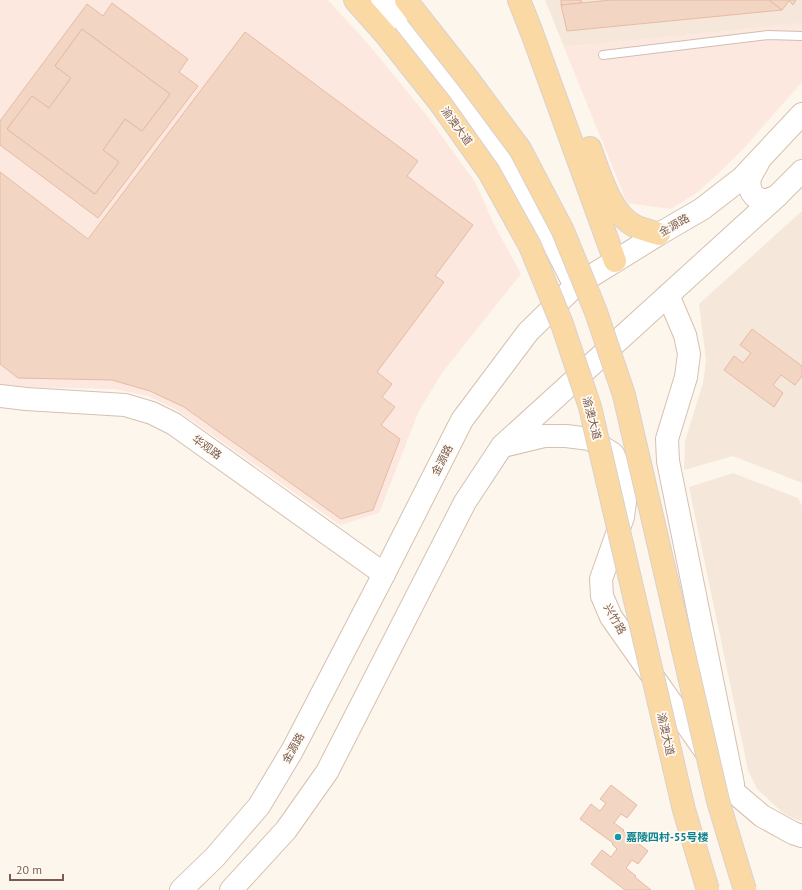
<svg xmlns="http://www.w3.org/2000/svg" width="802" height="890" viewBox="0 0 802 890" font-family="'PT Sans','Noto Sans SC',sans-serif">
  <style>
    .residential { fill: #f5e8da }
    .commercial { fill: #fde8e0 }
    .building { fill: #f3d5c3; stroke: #e6bba3; fill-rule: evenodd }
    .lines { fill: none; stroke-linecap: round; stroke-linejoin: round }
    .lane-casing { stroke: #d1beb0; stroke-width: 10 }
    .secondary-casing { stroke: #d6c0b0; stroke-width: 24 }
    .primary-casing { stroke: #dad1cd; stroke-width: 24 }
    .lane { stroke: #fff; stroke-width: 8 }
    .secondary { stroke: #fff; stroke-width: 22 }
    .primary { stroke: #fbd9a5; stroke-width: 22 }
    .primary-bridge-casing { stroke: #dad1cd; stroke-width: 24; stroke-linecap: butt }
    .primary-bridge { stroke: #fbd9a5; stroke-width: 22 }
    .culture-dot { fill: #0f9aa8; stroke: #fffaf3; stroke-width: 1.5 }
    .labels { text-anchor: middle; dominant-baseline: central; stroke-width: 3.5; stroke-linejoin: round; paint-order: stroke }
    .street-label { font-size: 11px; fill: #7a5c4d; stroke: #fffaf3 }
    .culture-label { font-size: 11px; font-weight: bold; fill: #0d838f; stroke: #fffaf3; text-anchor: start }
  </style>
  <rect width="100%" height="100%" fill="#fdf6ec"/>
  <!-- residential -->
  <g class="residential">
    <polygon points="545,0 802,0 802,24 564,47"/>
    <polygon points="802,211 802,483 733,456 684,470 685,441 703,383 706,360 699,304"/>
    <polygon points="733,473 798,498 802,506 802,821 797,820 783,813 757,789 748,770 689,487"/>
  </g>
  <!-- commercial -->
  <g class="commercial">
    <polygon points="0,0 328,0 369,45 428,117 475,182 494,224 521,274 442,373 419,411 379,513 340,525 177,410 148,396 114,389 8,387 0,385"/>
    <polygon points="800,23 802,24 802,82 745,147 722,170 698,192 671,209 627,203 564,47"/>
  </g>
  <!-- building -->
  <g class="building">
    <polygon points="561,0 581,0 582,3 561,5"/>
    <polygon points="611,0 769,0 782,10 567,31 561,5"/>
    <polygon points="769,0 796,0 793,5 789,1 782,10"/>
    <path d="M112,3l76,56 -9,13 19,14 -100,132 -98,-73v-24l87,-117 16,12zM82,29l88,65 -28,37 -17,-12 -22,31 16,12 -24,32 -88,-65 25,-33 17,12 22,-30 -16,-12z"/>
    <polygon points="82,29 170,94 142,131 125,119 103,150 119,162 95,194 7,129 32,96 49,108 71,78 55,66"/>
    <polygon points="245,32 418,161 407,176 473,225 435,276 444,282 377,372 392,384 382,397 395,407 381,425 400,439 373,510 341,519 184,407 150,391 112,380 18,378 0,364 0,172 88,239"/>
    <polygon points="752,329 802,366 802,376 795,385 781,375 773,385 783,393 774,407 724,370 734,356 743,363 751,353 740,345"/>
    <polygon points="611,785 637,805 627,818 621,814 614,823 624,830 623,831 648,851 638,864 632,860 626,868 636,876 635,877 651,890 625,890 591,864 602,850 611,857 617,849 612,844 613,843 580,819 591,804 600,811 606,803 600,799"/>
  </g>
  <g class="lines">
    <defs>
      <polyline id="lane" points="603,55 768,35 802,36"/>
      <g id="secondary">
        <polyline points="382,0 390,8 494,145 520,183 541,219 575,286"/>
        <path d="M758,163c-3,5 -6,10 -8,15 -2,10 2,21 14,22 4,0 9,-2 13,-4"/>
        <polyline points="668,295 685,335 689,354 686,377 667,439 668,461 733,784"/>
        <polyline points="0,396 26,399 125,405 152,413 174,424 384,574"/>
        <polyline points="503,446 544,436 566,436 590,439 613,454 623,474 626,495 623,517 601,579 602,596 611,617 735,793 762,816 793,833 802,836"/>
        <polyline points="181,890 215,857 259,806 292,751 384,574 462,420 528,332 575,286 659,234 702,209 742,178 802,114"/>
        <polyline points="231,890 286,830 327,772 465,502 502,446 777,196 802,171"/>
      </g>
      <g id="primary">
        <polyline points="355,0 386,35"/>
        <polyline points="406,0 416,13"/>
        <polyline points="519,0 532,33 615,261"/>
        <path d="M590,148c9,24 21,67 45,78 8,4 16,5 24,8"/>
      </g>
    </defs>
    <!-- lane casing -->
    <use href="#lane" class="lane-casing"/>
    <!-- secondary casing -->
    <use href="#secondary" class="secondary-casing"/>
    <!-- primary casing -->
    <use href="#primary" class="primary-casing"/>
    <!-- lane -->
    <use href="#lane" class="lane"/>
    <!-- secondary -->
    <use href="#secondary" class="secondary"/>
    <!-- primary -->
    <use href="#primary" class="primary"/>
    <defs>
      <g id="primary-bridge">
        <polyline points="416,13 468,79 520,149 563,231 596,312 624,395 718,801 745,890"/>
        <polyline points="386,35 440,103 489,172 530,246 562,324 590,407 684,810 708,890"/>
      </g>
    </defs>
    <!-- primary-bridge casing -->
    <use href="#primary-bridge" class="primary-bridge-casing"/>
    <!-- primary-bridge -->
    <use href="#primary-bridge" class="primary-bridge"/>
  </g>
  <!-- markers -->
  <circle class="culture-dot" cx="618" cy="837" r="4"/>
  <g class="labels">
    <!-- street labels -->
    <g class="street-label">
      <text transform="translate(457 126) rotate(54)">渝澳大道</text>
      <text transform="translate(674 225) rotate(-30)">金源路</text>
      <text transform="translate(592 418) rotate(75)">渝澳大道</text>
      <text transform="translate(207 447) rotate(35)">华观路</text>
      <text transform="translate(442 460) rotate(-63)">金源路</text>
      <text transform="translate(615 619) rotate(60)">兴竹路</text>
      <text transform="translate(666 734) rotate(77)">渝澳大道</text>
      <text transform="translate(293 748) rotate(-61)">金源路</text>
    </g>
    <!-- culture labels -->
    <g class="culture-label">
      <text x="626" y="837">嘉陵四村-55号楼</text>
    </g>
  </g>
  <!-- scale -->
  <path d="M10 874v6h53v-6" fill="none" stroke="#7a5c4d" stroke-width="2"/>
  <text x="16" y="874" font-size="12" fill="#7a5c4d" stroke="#fffaf3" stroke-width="3" paint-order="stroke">20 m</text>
</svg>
